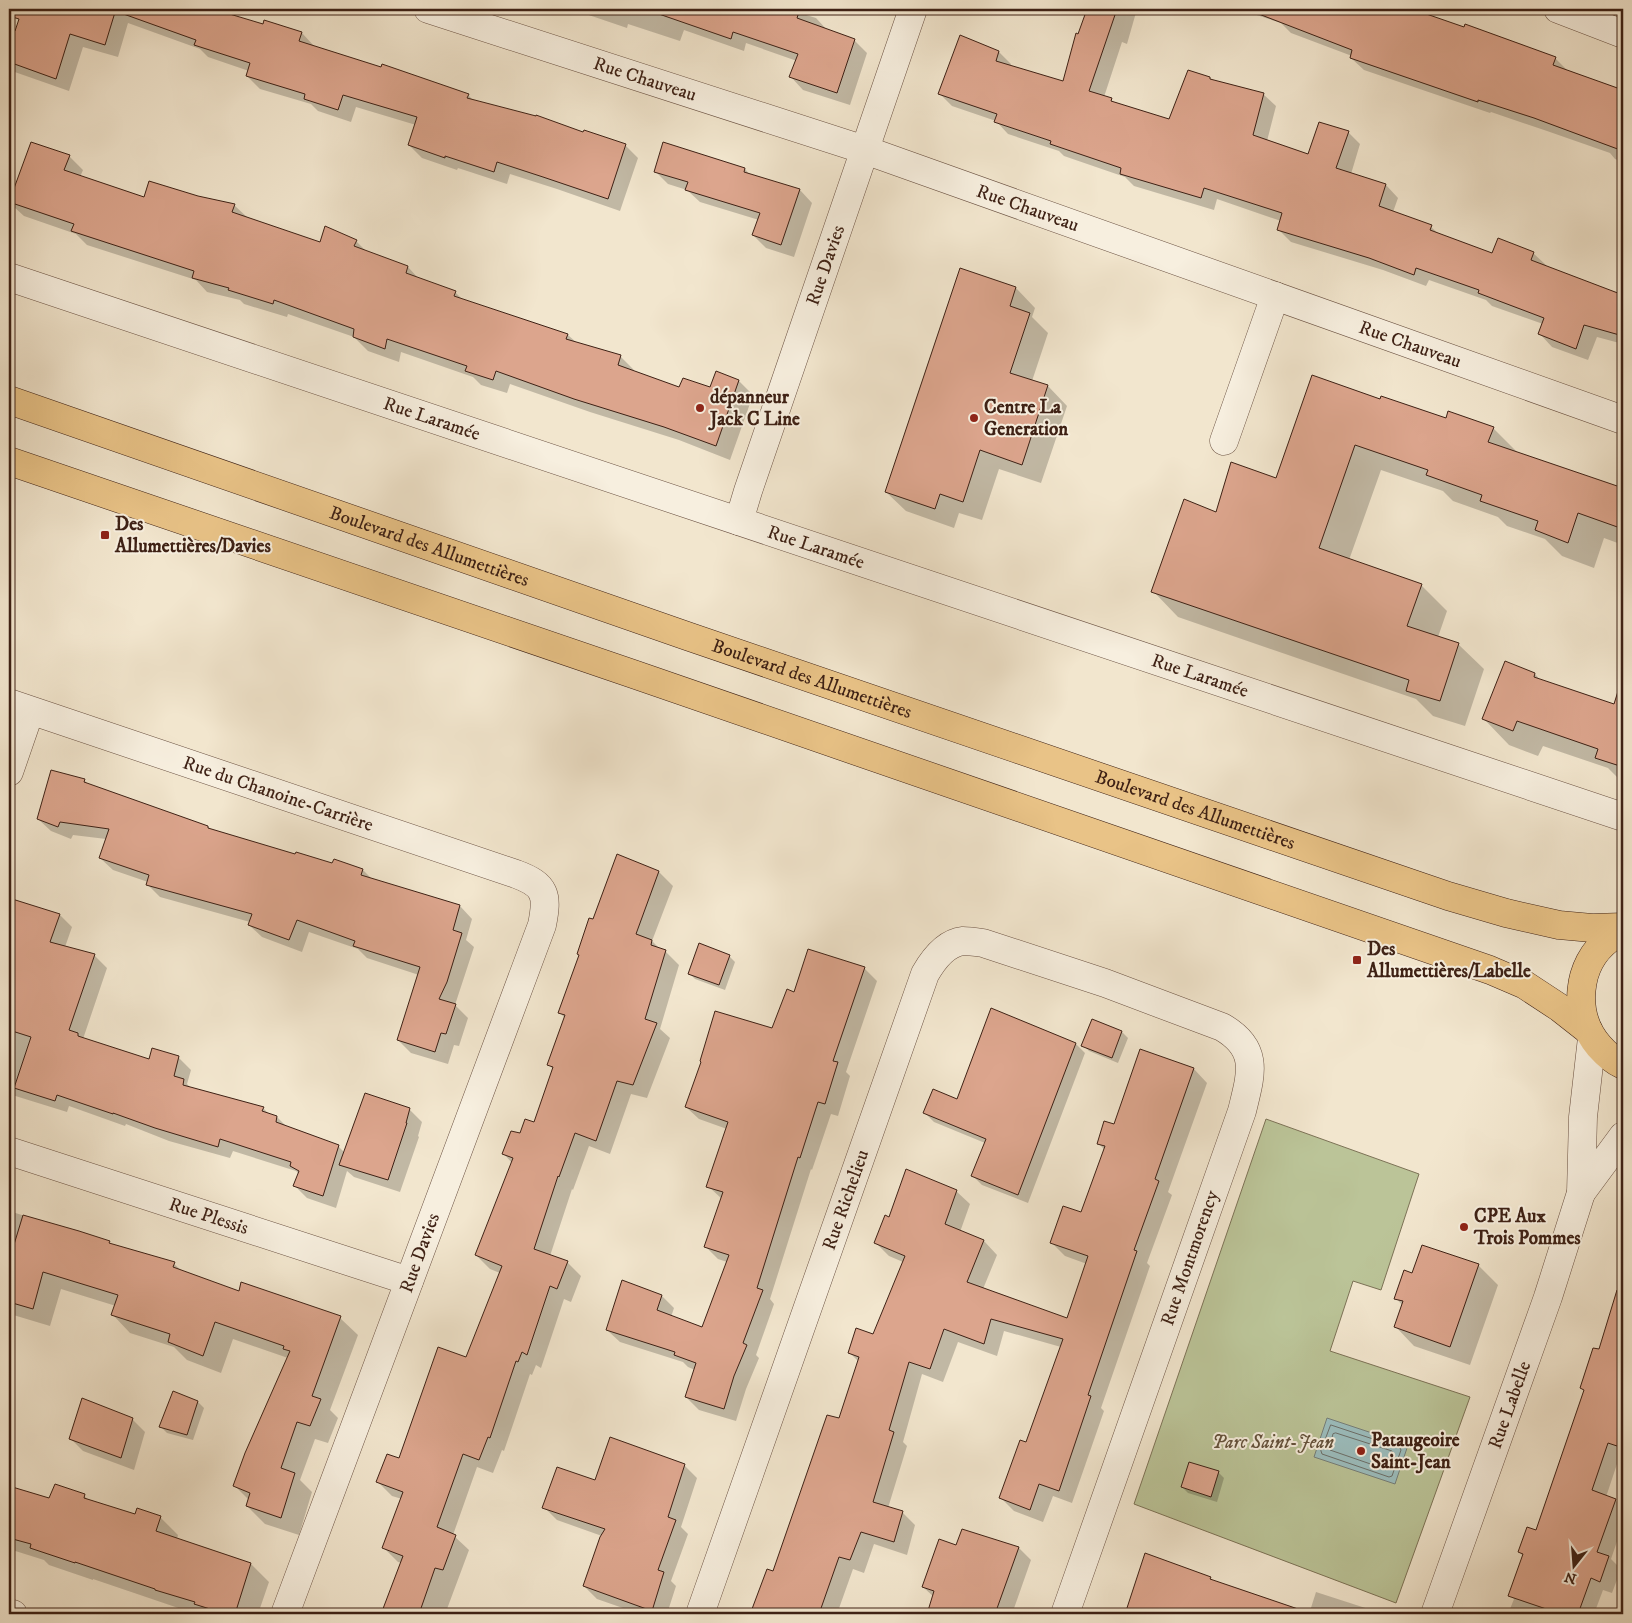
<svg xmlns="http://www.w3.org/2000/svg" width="1632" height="1623" viewBox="0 0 1632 1623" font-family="'IM FELL DW Pica',serif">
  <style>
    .green { fill: #bbc498; stroke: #7c7256 }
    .water { fill: #9cbebe; stroke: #767f7a }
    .shadow { fill: #0003 }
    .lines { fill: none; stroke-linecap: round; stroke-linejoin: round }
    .shore { stroke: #6d706a; stroke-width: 1 }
    .building { fill: #dca58d; stroke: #3e2115 }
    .minor-casing { stroke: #6b5243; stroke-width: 29 }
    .major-casing { stroke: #3e2115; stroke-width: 29 }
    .minor { stroke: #f7efdf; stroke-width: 28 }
    .major { stroke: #e9c387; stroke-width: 28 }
    .poi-dot { fill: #8f2418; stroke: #f7efdf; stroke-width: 2 }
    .labels { text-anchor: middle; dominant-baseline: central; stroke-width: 4; stroke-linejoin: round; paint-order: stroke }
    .street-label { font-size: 19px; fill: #3e2115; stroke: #f7efdf }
    .poi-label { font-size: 19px; font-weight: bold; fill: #3e2115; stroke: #f7efdf; text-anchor: start }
    .park-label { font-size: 19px; font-style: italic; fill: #64523c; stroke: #f7efdf }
  </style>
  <rect width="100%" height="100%" fill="#f2e6ce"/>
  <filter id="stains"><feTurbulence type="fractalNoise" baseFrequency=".004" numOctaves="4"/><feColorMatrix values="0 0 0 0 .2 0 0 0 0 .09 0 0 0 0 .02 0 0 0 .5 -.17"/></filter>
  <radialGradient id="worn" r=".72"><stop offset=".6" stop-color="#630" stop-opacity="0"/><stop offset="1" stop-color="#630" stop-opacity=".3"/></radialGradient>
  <!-- green -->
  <polygon class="green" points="1266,1119 1419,1174 1381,1290 1353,1281 1330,1351 1470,1397 1396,1603 1134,1504"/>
  <!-- water -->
  <polygon class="water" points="1327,1418 1408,1445 1395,1484 1314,1457"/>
  <!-- shadow -->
  <g class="shadow">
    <polygon points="24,9 209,9 264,26 302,33 314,46 314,47 468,95 475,102 625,145 638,158 620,211 557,189 510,174 507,184 458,168 457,170 422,158 409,145 416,125 356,107 351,122 318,111 311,104 260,89 247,76 249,71 208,57 200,49 128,23 118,57 83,47 69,91 9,70 9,31 15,33"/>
    <polygon points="565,9 787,9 816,18 828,31 854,40 867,53 850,105 803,90 791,77 797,61 746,43 744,51 684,30 680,41 628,24 627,28 574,10 574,11"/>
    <polygon points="1089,9 1137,9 1127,44 1122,42 1104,97 1111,100 1116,104 1170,121 1209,78 1212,81 1263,94 1276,106 1267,141 1309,155 1348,132 1360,144 1351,174 1386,185 1398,198 1393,212 1431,227 1440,235 1493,255 1533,253 1546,265 1545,267 1617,294 1622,277 1623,277 1623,344 1597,337 1588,360 1552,347 1540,334 1543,324 1492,306 1486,300 1429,280 1426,286 1383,270 1291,242 1278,229 1281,221 1217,199 1214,210 1134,186 1125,177 1064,156 1059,151 1008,134 996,121 952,106 940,94 999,52 1011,64 1010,67 1063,83"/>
    <polygon points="1238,9 1408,9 1555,58 1567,70 1622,91 1623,87 1623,162 1615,159 1610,153 1547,131 1491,112 1490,113 1364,70 1351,58 1352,56 1291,33 1281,23"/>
    <polygon points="664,143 745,169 750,175 800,190 812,203 794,257 766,248 753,235 759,220 700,202 687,190 668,184 655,171"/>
    <polygon points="69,156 83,170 80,177 145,199 198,197 234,205 248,218 320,244 356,241 368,253 408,267 419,279 455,292 464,301 568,335 577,343 620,356 634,370 634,372 680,388 710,389 739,381 753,395 730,460 679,440 590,412 510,384 507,393 481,385 473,377 401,352 399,362 368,351 354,337 288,314 287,317 244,304 240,300 207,292 196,280 87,245 76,234 24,216 14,207 9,224 9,187 13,192"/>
    <polygon points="961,270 1016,288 1035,308 1032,317 1048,333 1032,381 1048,386 1067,406 1041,483 999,469 982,520 959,513 954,528 906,511 886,492"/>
    <polygon points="1381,401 1447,420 1493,428 1519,454 1623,493 1623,545 1604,538 1594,568 1562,556 1545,539 1507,526 1498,517 1453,501 1443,491 1381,470 1349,560 1421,585 1447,611 1438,637 1458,644 1484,669 1465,726 1433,716 1416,699 1178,617 1153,591 1216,513 1277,480"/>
    <polygon points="1535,674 1541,681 1623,708 1623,783 1608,768 1543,746 1538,756 1509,745 1484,719"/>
    <polygon points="84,780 88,784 208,827 210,829 333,865 335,861 363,870 373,880 460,906 472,919 466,940 474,947 455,1005 468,1018 459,1046 454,1045 448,1064 411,1053 398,1040 419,975 367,958 358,949 309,932 302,952 262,937 249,925 250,922 160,897 147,884 148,882 113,870 100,858 106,839 73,835 71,839 51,831 38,819"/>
    <polygon points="617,856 659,872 673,886 652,941 660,949 666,952 679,965 660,1029 670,1038 647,1098 631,1094 610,1154 589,1146 573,1190 572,1189 550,1256 567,1262 581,1276 571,1302 564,1299 541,1368 536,1365 532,1375 530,1374 504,1451 502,1450 493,1473 477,1467 453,1535 469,1550 447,1609 461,1614 390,1614 385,1609 401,1563 398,1562 384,1548 402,1499 392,1496 378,1482 400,1459 467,1358 500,1273 490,1269 476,1255 512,1163 504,1154 520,1135 534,1123 554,1070 549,1065 566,1019 559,1012"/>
    <polygon points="9,899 60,915 72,927 65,947 95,956 107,968 83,1039 150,1060 178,1057 191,1070 187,1084 191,1088 263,1108 270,1115 277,1117 287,1127 338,1146 345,1153 409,1109 422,1122 418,1136 419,1137 400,1192 354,1177 347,1171 336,1208 307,1198 295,1186 299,1174 296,1171 233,1151 230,1158 169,1141 126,1124 125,1126 69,1106 67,1112 9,1094"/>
    <polygon points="729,956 735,962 725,990 695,979 689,973"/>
    <polygon points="864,968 877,981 846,1072 850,1076 838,1116 831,1114 812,1170 811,1169 770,1299 774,1304 756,1355 759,1358 746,1389 736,1421 699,1410 686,1397 695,1370 688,1367 683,1362 620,1342 607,1330 662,1296 674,1308 671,1317 702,1329 727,1262 718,1259 706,1247 722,1199 708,1186 727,1129 699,1119 686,1107 773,1030 795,994"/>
    <polygon points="1093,1021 1122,1032 1128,1038 1118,1063 1089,1051 1083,1045"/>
    <polygon points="1076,1044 1085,1053 1028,1203 982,1185 973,1176 985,1143 934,1122 925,1113 957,1100"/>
    <polygon points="1140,1051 1194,1069 1207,1083 1168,1192 1172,1195 1147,1263 1150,1266 1101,1408 1104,1411 1072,1503 1053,1496 1043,1522 1014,1511 1000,1497 1027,1444 1061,1347 1004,1331 997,1356 958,1342 943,1382 922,1374 903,1442 907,1446 888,1508 902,1512 915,1525 907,1555 874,1544 864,1573 853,1569 837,1614 759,1614 754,1609 774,1573 839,1420 859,1362 849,1352 874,1335 903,1262 889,1256 876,1243 890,1218 956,1191 970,1204 960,1232 984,1241 997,1255 983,1289 1068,1320 1087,1264 1065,1256 1052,1243 1081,1214 1105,1150 1098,1143 1114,1126"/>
    <polygon points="9,1211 109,1242 112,1246 174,1264 182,1271 239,1292 340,1318 358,1335 330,1410 338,1418 328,1443 315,1439 300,1480 312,1492 299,1535 265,1524 247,1506 249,1500 235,1486 288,1358 233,1339 221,1373 187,1360 174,1347 130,1333 113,1315 116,1306 61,1289 50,1326 10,1314 9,1316"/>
    <polygon points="1478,1265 1498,1285 1470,1365 1414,1346 1395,1326 1402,1305 1396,1298 1413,1275"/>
    <polygon points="1623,1268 1623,1456 1620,1455 1606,1497 1615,1500 1623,1508 1623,1524 1611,1559 1621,1569 1612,1593 1603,1590 1594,1614 1508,1614 1514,1599 1510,1595 1523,1556 1519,1552 1537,1531 1585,1392 1581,1388 1600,1351 1622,1279 1620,1277"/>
    <polygon points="174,1393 198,1402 204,1408 193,1440 167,1433 161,1427"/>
    <polygon points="132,1419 145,1432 134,1470 83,1451 70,1438"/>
    <polygon points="611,1439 685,1466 697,1478 681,1527 688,1534 671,1581 676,1586 667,1614 640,1614 597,1599 584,1586 602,1536 557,1520 544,1507 596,1481"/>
    <polygon points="1218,1472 1224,1478 1217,1502 1188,1493 1182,1487"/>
    <polygon points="9,1487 50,1499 84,1496 90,1501 136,1515 160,1517 178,1535 177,1539 251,1564 269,1582 258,1614 196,1614 93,1579 93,1580 49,1565 44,1560 9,1549"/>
    <polygon points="957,1547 1019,1548 1031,1560 1012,1614 928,1614 934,1597 923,1587"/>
    <polygon points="1146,1555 1210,1578 1213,1581 1308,1614 1126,1614"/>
    <polygon points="1316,1592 1384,1614 1309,1614"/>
    <polygon points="332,1610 343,1614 330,1614"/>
  </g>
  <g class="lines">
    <!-- shore -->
    <g class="shore">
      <polygon points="1331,1425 1400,1448 1401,1450 1392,1476 1389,1477 1322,1454 1321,1451"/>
      <polygon points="1336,1433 1392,1451 1393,1454 1388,1468 1385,1469 1330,1450 1329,1448 1333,1434"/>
    </g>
  </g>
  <!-- building -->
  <g class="building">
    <polygon points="9,9 116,9 105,45 70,34 56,79 9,62 9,29 15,31 19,19 9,16"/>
    <polygon points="119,9 213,9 263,24 264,20 302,32 299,41 381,67 382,64 469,94 467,98 536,116 536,115 583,132 584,130 626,144 608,199 543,177 497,162 494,172 445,156 445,158 408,145 417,117 343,95 338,110 304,99 305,94 246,76 250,63 194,45 196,40 118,12"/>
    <polygon points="657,9 800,9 797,18 855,39 837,93 789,77 798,54 733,32 731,39 656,13"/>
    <polygon points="1087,9 1117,9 1089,91 1112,98 1111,101 1169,119 1188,70 1210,77 1210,79 1264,93 1253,135 1308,154 1319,122 1349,131 1336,168 1386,184 1379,206 1432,225 1430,230 1492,253 1498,238 1534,252 1531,260 1623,295 1623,336 1584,325 1576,349 1538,334 1544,318 1478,293 1479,290 1416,268 1414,275 1369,258 1277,230 1282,213 1204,188 1201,198 1120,174 1121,168 1050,144 1051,141 994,122 997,114 938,94 960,35 999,51 996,61 1063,81 1076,33 1078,34"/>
    <polygon points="1251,9 1412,9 1464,27 1465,24 1556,57 1553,65 1623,90 1623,151 1534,118 1478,100 1478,102 1350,58 1352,50 1251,11"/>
    <polygon points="31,142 70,155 64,170 144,197 149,181 198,196 235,204 232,212 320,242 325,226 357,240 354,246 408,266 406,273 456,291 454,296 568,334 566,339 621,355 618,365 679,387 683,378 710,387 716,371 739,380 716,446 664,427 574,399 496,371 493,380 465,371 467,366 387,339 385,349 353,337 354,329 274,300 273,304 228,290 229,288 192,278 194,271 71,231 74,224 9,202"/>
    <polygon points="663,142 745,168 744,172 800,189 781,245 752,235 760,213 685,190 688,182 654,172"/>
    <polygon points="960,268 1016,287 1010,306 1030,313 1010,373 1048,385 1022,465 980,450 963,502 940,494 935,509 885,492"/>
    <polygon points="1312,375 1380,399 1381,396 1446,418 1448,411 1494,427 1488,442 1623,488 1623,529 1578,513 1568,543 1535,530 1538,521 1480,501 1482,495 1426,475 1428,470 1355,445 1319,548 1422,584 1407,626 1459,643 1440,701 1406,691 1409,680 1151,592 1184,499 1216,512 1231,462 1276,478"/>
    <polygon points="1505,661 1535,673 1534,677 1614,704 1619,688 1623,689 1623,767 1595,758 1598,749 1517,721 1513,731 1482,719"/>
    <polygon points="51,770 85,779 84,782 208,826 208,828 295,854 296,852 332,863 334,859 363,869 361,875 460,905 453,930 462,933 447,982 439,999 456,1004 446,1034 441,1033 435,1052 397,1040 420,967 353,946 355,941 297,920 289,940 248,925 252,914 146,885 149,875 99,858 109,829 60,822 58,827 37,819"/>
    <polygon points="617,854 659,871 636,934 652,940 651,945 666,950 645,1019 657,1023 633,1085 617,1081 596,1141 575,1133 559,1177 558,1176 534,1249 568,1261 557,1289 550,1286 527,1355 522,1352 518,1362 516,1361 490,1438 488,1437 479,1460 463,1454 437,1527 456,1535 443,1570 435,1568 419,1614 381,1614 403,1556 382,1548 403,1492 376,1482 387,1454 399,1458 438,1347 466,1357 502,1266 475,1255 513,1158 502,1154 511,1131 520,1133 525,1119 534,1122 553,1067 547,1065 565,1015 558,1013 579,955 577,954 589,918 593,919"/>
    <polygon points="9,898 60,914 50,942 95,954 69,1030 78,1033 78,1036 149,1059 152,1048 179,1056 174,1076 184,1079 183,1085 264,1107 262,1111 277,1116 276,1122 339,1145 323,1196 293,1186 299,1171 290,1166 291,1162 220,1139 218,1147 155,1128 113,1113 113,1114 57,1095 55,1101 14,1088 31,1037 9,1030"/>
    <polygon points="699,943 730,955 719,985 688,974"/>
    <polygon points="808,949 865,967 833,1061 838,1062 825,1104 818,1102 800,1158 798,1157 757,1288 763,1290 743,1343 747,1345 734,1376 724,1409 685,1397 696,1363 674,1355 675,1352 606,1330 622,1280 662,1295 657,1310 702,1327 729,1255 704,1247 723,1192 706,1187 728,1122 685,1107 701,1062 700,1061 715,1011 772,1028 787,989 794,992"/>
    <polygon points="991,1008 1076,1043 1018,1195 971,1176 986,1139 923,1113 933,1089 957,1099"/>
    <polygon points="1092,1019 1122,1031 1112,1058 1081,1046"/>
    <polygon points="1140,1049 1194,1068 1155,1179 1159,1181 1134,1250 1137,1251 1088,1395 1091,1396 1059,1491 1039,1484 1030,1510 999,1498 1020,1440 1026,1442 1063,1339 991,1319 984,1344 944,1329 930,1369 909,1362 889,1430 894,1432 873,1502 903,1511 894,1542 861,1532 850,1560 839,1557 819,1614 767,1614 752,1609 767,1569 773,1571 827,1415 839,1418 859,1357 848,1353 856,1328 873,1334 905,1256 874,1243 885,1215 889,1217 906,1169 957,1190 945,1224 984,1240 967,1282 1067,1318 1088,1256 1050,1243 1063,1206 1081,1212 1105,1146 1097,1144 1104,1121 1114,1124"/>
    <polygon points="365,1093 410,1108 406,1123 407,1123 388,1180 339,1165"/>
    <polygon points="23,1215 79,1231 110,1241 109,1243 175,1262 173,1267 239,1291 241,1282 341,1316 312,1396 321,1399 310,1426 297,1422 281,1468 295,1473 281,1518 246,1506 250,1493 233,1486 245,1453 290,1351 283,1349 284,1346 215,1322 203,1356 168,1342 170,1334 111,1315 118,1295 43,1272 33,1309 9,1302 9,1261"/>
    <polygon points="1422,1245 1479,1264 1450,1347 1394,1327 1403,1301 1394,1299 1404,1270 1412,1273"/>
    <polygon points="1617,1290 1623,1291 1623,1448 1608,1443 1592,1490 1616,1499 1597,1552 1609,1556 1600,1582 1591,1578 1578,1614 1561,1614 1508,1596 1523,1554 1518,1552 1527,1527 1536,1530 1584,1390 1580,1388 1593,1348 1599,1349"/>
    <polygon points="173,1391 198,1401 187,1435 159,1427"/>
    <polygon points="82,1398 133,1418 121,1458 69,1439"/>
    <polygon points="610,1437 685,1464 668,1517 676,1520 658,1570 664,1572 652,1611 583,1586 600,1537 605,1529 542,1508 557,1467 595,1480"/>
    <polygon points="1189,1462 1219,1471 1211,1497 1181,1487"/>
    <polygon points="55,1484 85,1494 84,1498 135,1514 137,1508 161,1516 156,1531 251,1563 235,1614 226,1614 194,1604 195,1602 155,1590 155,1589 75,1562 75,1563 30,1548 31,1544 9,1538 9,1486 49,1498"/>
    <polygon points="962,1529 1019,1547 995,1614 927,1614 934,1591 922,1587 939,1539 956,1545"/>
    <polygon points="1145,1553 1211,1577 1210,1579 1301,1610 1300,1614 1125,1614"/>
  </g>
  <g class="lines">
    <defs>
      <g id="minor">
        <path id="s1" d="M428,9l437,141 758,270"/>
        <polyline points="1558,9 1623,34"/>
        <path id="s2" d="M9,277l1614,540"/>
        <polyline points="1224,441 1275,296"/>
        <path id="s3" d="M739,521l9,-30 165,-482"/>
        <path id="s4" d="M9,703l507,171c30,11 32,21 26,51l-257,689"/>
        <polyline points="9,772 30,711"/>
        <path id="s5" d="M9,1151l400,130"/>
        <polyline points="1581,1193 1623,1136"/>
        <polyline points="9,1613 13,1614"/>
        <path id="s6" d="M700,1614l225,-640c8,-14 20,-31 38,-33 6,0 13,1 20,2l122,40 117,44c38,22 29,47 20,84l-177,503"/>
        <path id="s7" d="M1435,1614l113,-317 33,-104 2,-76 9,-79"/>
      </g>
      <g id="major">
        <path id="s8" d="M9,400l678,236 761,260 58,17 53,12 33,3 31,-1"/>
        <polyline points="9,461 636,675 1490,970 1525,985 1560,1008 1588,1030"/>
        <path d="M1623,932c-4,2 -10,4 -14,7 -33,25 -37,76 -10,107 7,8 15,15 24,19"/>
      </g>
    </defs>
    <!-- minor casing -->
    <use href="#minor" class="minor-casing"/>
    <!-- major casing -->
    <use href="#major" class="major-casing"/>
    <!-- minor -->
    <use href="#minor" class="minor"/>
    <!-- major -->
    <use href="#major" class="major"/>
  </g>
  <!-- markers -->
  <g class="poi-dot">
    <circle cx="700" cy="408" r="5"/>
    <circle cx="974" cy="418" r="5"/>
    <rect x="100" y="530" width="10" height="10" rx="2.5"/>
    <rect x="1352" y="955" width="10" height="10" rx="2.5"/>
    <circle cx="1464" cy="1227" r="5"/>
    <circle cx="1361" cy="1451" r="5"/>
  </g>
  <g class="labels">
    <!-- street labels -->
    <g class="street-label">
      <text stroke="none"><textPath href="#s1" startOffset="228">Rue Chauveau</textPath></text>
      <text stroke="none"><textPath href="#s1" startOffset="632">Rue Chauveau</textPath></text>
      <text stroke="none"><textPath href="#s3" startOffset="270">Rue Davies</textPath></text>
      <text stroke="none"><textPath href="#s1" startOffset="1038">Rue Chauveau</textPath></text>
      <text stroke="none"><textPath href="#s2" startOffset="446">Rue Laramée</textPath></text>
      <text stroke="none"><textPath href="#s8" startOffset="445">Boulevard des Allumettières</textPath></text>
      <text stroke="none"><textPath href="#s2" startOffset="851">Rue Laramée</textPath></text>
      <text stroke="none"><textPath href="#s2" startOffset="1256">Rue Laramée</textPath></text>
      <text stroke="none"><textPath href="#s8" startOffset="850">Boulevard des Allumettières</textPath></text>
      <text stroke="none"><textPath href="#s4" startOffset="284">Rue du Chanoine-Carrière</textPath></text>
      <text stroke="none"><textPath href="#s8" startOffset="1255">Boulevard des Allumettières</textPath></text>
      <text stroke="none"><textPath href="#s6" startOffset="439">Rue Richelieu</textPath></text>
      <text stroke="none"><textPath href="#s5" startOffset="210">Rue Plessis</textPath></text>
      <text transform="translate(420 1253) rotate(-70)">Rue Davies</text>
      <text transform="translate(1190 1258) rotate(-71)">Rue Montmorency</text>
      <text stroke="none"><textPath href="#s7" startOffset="222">Rue Labelle</textPath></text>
    </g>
    <!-- poi labels -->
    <g class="poi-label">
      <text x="710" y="397">dépanneur<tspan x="710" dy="22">Jack C Line</tspan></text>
      <text x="984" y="407">Centre La<tspan x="984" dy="22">Generation</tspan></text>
      <text x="115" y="524">Des<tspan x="115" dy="22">Allumettières/Davies</tspan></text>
      <text x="1367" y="949">Des<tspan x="1367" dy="22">Allumettières/Labelle</tspan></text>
      <text x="1474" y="1216">CPE Aux<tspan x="1474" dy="22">Trois Pommes</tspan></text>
      <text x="1371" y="1440">Pataugeoire<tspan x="1371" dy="22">Saint-Jean</tspan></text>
    </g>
    <!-- park labels -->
    <g class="park-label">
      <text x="1273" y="1442">Parc Saint-Jean</text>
    </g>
  </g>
  <!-- margin -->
  <rect width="1632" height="1623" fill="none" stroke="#f2e6ce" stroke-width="30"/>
  <rect x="10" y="10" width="1612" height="1603" fill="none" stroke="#3e2115" stroke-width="2.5"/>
  <rect x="15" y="15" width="1602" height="1593" fill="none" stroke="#3e2115"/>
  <!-- north arrow -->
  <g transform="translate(1574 1566) rotate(197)" stroke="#f7efdf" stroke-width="4" paint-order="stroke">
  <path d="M0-4L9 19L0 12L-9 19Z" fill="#3e2115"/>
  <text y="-8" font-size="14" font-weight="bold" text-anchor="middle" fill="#3e2115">N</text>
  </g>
  <rect width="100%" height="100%" filter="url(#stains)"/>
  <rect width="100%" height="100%" fill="url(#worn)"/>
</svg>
